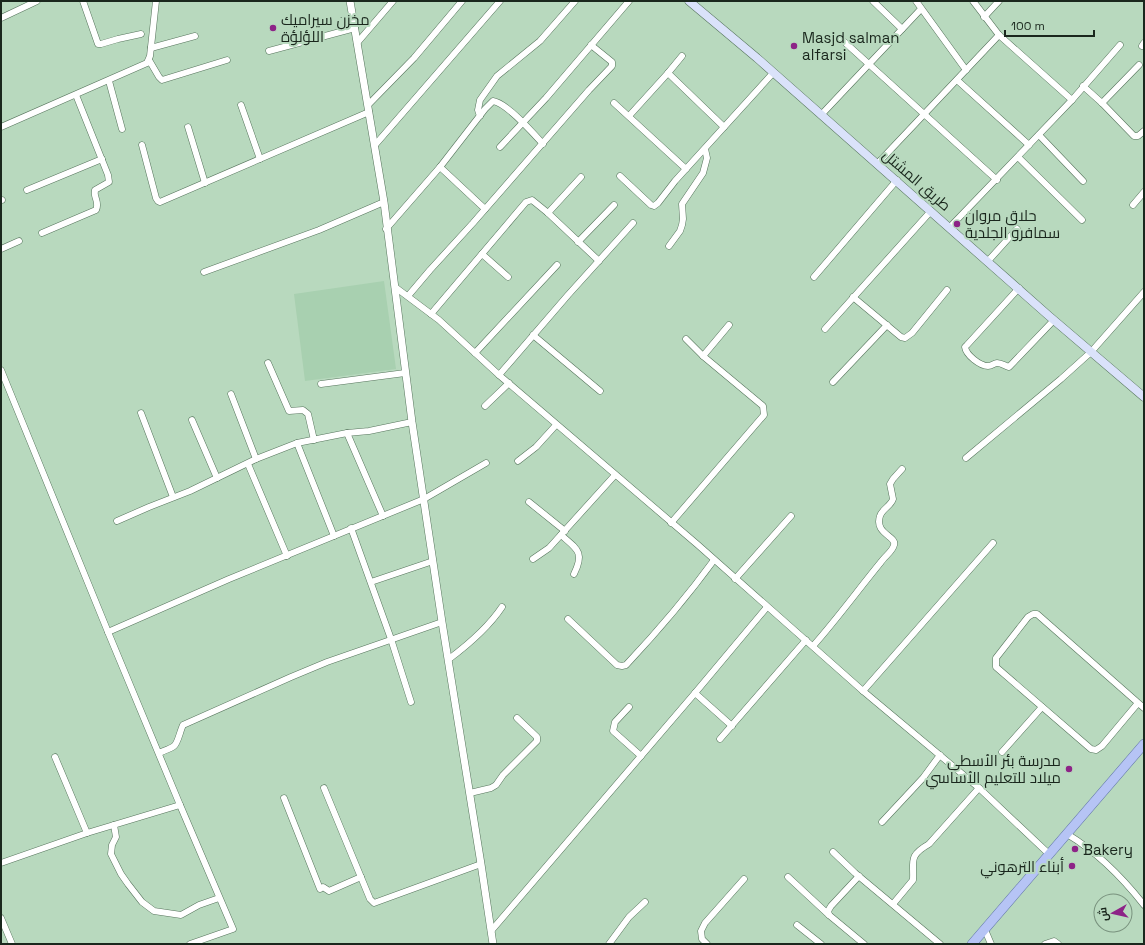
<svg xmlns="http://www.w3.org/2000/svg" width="1145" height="945" viewBox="0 0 1145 945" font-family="'Space Grotesk',Cairo,sans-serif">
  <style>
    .built { fill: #a8d0b0 }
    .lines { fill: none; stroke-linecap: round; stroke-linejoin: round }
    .minor-casing { stroke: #57755d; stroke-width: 7 }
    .tertiary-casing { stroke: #57755d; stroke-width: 8 }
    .secondary-casing { stroke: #57755d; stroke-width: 9 }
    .primary-casing { stroke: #6074a5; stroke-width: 10 }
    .minor { stroke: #fff; stroke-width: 6 }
    .tertiary { stroke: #fff; stroke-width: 7 }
    .secondary { stroke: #dae2fa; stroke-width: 8 }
    .primary { stroke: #b6c4f5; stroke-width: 9 }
    .poi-dot { fill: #8d2387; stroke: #b8d9be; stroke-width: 1.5 }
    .labels { text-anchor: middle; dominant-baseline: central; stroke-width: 4; stroke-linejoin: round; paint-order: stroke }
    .poi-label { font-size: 15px; fill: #1a271d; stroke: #b8d9be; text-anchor: start }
    .street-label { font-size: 15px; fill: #1a271d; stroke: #b8d9be }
  </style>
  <rect width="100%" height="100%" fill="#b8d9be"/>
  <!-- built -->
  <polygon class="built" points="384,281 396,369 305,381 294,294"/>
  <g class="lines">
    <defs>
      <g id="minor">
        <polyline points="83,1 98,44 101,44 118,39 141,34"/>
        <polyline points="873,1 902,29"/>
        <polyline points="916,1 966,70"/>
        <polyline points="973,1 999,35 1072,100"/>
        <polyline points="984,17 999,1"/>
        <polyline points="1,18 37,1"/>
        <polyline points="840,38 997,180"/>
        <polyline points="357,43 393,1"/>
        <polyline points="1142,46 1144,43"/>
        <polyline points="151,48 195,36"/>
        <polyline points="269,51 355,28"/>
        <polyline points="682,56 668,73 724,127"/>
        <polyline points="149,60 159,77 162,80 227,60"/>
        <polyline points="957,80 1029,145"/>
        <polyline points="109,81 122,129"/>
        <polyline points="1083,86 1102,103 1134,136 1138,136 1144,131"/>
        <polyline points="614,103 686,169"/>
        <polyline points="1102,103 1139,65"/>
        <polyline points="241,105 260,159"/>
        <polyline points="368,105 414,58 462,1"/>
        <polyline points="821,115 921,9"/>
        <polyline points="480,116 478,110 480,100 497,76 540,41 575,1"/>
        <polyline points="629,116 668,73"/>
        <polyline points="1,127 147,63 150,56 156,1"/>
        <polyline points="188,127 205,183"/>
        <polyline points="1039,135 1083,181"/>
        <polyline points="142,145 156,198 158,201 160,202 369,112"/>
        <polyline points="375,145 500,1"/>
        <polyline points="500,147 546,98 629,1"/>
        <polyline points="1018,157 1082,220"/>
        <polyline points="877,164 999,35"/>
        <path d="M440,167l45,-58 8,-8c14,2 40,32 50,43"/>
        <polyline points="620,176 651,205 654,206 658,203 675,181 773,73"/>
        <polyline points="27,190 102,159"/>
        <polyline points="1,200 2,200"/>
        <polyline points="1133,205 1144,192"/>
        <polyline points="548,213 581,177"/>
        <polyline points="950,227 1072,100 1120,45"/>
        <polyline points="386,229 440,167 485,209"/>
        <path d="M42,233l54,-23c4,-8 -3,-13 -1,-20l14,-8 -1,-7 -32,-80"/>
        <polyline points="578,242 614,205"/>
        <polyline points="669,246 680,231 682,225 683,219 682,204 703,173 707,158 705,149"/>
        <polyline points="1,249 19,241"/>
        <polyline points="482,254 508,277"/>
        <polyline points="988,261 1017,229"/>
        <polyline points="204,272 319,230 384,202"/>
        <polyline points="814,277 897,180"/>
        <polyline points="395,287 439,320 499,375 698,545 863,691 979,788 1049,854"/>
        <path d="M1019,288l-52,57 -2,2c1,8 15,19 23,19 4,0 6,-3 9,-3 5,0 8,3 12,4l45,-47"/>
        <polyline points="408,296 430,270 473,223 589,90 612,66 612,62 591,45"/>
        <polyline points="853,297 901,337 905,338 912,333 947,290"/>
        <polyline points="431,314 526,202 532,200 548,213 599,261"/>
        <polyline points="825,329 931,211"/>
        <polyline points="533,335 600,391"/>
        <polyline points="475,353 557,265"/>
        <polyline points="703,356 729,325"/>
        <polyline points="268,363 289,411 303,410 308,414 314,440"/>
        <polyline points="1,370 108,632 180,805 87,833 1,863"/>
        <polyline points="499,375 568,295 633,223"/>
        <polyline points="833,382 887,325"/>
        <polyline points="321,384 405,373"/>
        <polyline points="231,394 256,459"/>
        <polyline points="485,406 509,383"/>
        <polyline points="141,413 173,497"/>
        <polyline points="192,420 217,478"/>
        <polyline points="347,433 383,516"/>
        <polyline points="297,443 334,536"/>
        <polyline points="966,458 1061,379 1091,352 1144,292"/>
        <polyline points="518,461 536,447 556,425"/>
        <polyline points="248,464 287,556"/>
        <polyline points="529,502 565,531"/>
        <polyline points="117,521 149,507 190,491 256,459 297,443 347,433 369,431 412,422"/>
        <polyline points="671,523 764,415 763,406 703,356 686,339"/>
        <polyline points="351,528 391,639 411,702"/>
        <path d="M561,535c16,14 24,17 13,39"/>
        <polyline points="533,559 549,548 615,475"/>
        <polyline points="735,579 791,516"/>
        <polyline points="371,582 433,561"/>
        <path d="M568,619l49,46 5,1 4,-1c31,-33 61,-68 88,-105"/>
        <polyline points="108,632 229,579 424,499 486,463"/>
        <path d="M813,646c24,-27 45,-56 68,-84 3,-5 12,-11 13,-17 3,-9 -20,-11 -14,-29 2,-7 11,-10 13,-17l-3,-15 3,-5 9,-10"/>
        <path d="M449,659c20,-15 39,-31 53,-52"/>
        <polyline points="863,691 993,543"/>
        <polyline points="695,693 732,726"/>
        <polyline points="1138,703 1102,746 1096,750 1091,749 996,667 996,658 1028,617 1033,614 1037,614 1144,708"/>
        <polyline points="629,707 615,722 613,731 641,756"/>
        <polyline points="720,739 806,640"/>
        <polyline points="1002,752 1042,707"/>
        <path d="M159,753c4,-2 11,-4 15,-7 4,-3 6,-15 9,-21l108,-48 36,-15 115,-40"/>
        <polyline points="55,757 87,833"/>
        <polyline points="324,788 370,899 374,903 481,864"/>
        <polyline points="470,793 491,788 496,785 503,775 537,741 537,737 517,718"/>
        <polyline points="284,798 320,889 323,887 329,891 361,877"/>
        <polyline points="180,805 233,929 190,944"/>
        <polyline points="882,822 923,778 940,755"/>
        <polyline points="114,825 116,837 112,845 111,854 121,874 128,884 142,902 154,911 181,915 199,905 219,898"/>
        <path d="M1067,834c30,18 55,43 77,71"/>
        <polyline points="833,852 855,873 940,944"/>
        <polyline points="788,877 829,915 864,944"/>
        <path d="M893,904l20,-24c1,-19 -5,-24 16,-36l50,-56"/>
        <polyline points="829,915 828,911 831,906 859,876"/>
        <polyline points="1,918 12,944"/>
        <polyline points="797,925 821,944"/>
        <polyline points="985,930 991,944"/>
        <polyline points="491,931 695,693 767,607"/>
        <polyline points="609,944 629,917 645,902"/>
        <polyline points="707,944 702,939 701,931 705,923 744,879"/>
        <polyline points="1045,944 1054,941 1058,944"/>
      </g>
      <polyline id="tertiary" points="350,1 384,202 412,422 442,622 481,864 493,944"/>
      <polyline id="secondary" points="689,1 757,58 1049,316 1144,397"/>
      <polyline id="primary" points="972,944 1144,744"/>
    </defs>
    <!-- minor casing -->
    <use href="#minor" class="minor-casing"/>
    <!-- tertiary casing -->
    <use href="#tertiary" class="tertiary-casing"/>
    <!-- secondary casing -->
    <use href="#secondary" class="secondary-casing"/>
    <!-- primary casing -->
    <use href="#primary" class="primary-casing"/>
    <!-- minor -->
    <use href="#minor" class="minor"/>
    <!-- tertiary -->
    <use href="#tertiary" class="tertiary"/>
    <!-- secondary -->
    <use href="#secondary" class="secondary"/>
    <!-- primary -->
    <use href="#primary" class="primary"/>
  </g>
  <!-- markers -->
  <g class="poi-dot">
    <circle cx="273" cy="28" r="4"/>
    <circle cx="794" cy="46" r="4"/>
    <circle cx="957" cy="224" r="4"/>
    <circle cx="1069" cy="769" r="4"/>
    <circle cx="1075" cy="849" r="4"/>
    <circle cx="1072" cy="866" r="4"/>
  </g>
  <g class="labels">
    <!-- poi labels -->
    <g class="poi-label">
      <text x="281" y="19">مخزن سيراميك<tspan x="281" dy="17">اللؤلؤة</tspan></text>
      <text x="802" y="37">Masjd salman<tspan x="802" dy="17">alfarsi</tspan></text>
      <text x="965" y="215">حلاق مروان<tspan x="965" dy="17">سمافرو الجلدية</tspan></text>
      <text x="1061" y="760" text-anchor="end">مدرسة بئر الأسطى<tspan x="1061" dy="17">ميلاد للتعليم الأساسي</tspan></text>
      <text x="1083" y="849">Bakery</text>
      <text x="1064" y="866" text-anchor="end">أبناء الترهوني</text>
    </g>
    <!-- street labels -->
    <g class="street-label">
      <text transform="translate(917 180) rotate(41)">طريق المشتل</text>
    </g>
  </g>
  <!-- border -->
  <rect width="1145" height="945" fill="none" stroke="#1a271d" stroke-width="4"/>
  <!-- north arrow -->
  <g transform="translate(1113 913) rotate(262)"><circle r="19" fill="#b8d9be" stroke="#79927e"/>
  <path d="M0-3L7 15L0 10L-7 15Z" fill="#8d2387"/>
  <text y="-6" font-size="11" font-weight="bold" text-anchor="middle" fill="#1a271d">ش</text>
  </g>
  <!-- scale -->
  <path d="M1005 30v6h89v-6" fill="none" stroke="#1a271d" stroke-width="2"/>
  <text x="1011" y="30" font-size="12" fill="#1a271d" stroke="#b8d9be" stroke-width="3" paint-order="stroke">100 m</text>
</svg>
